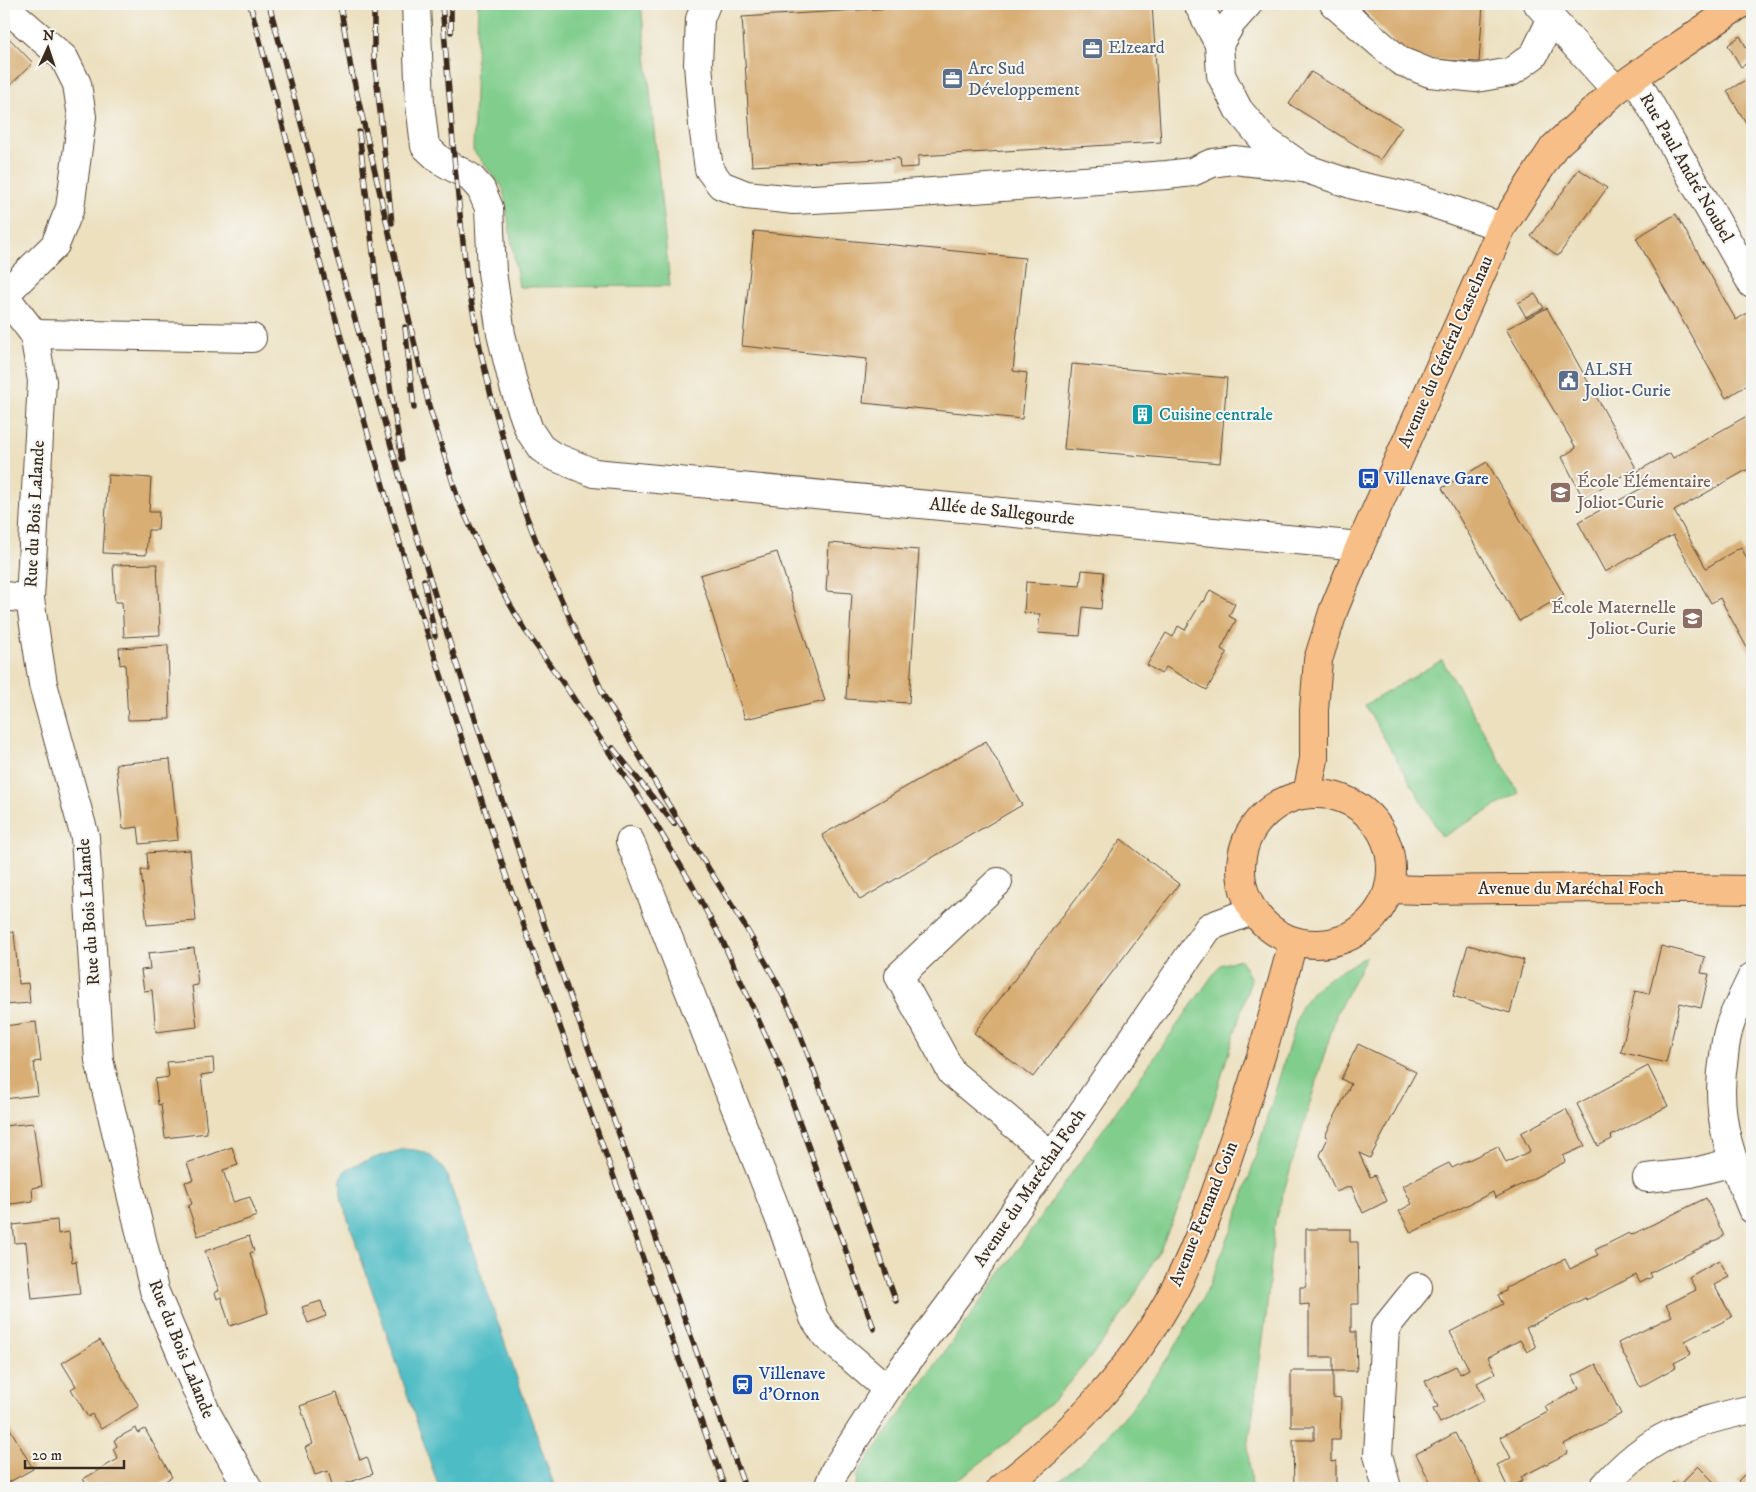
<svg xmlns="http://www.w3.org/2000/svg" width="1756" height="1492" viewBox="0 0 1756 1492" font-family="'IM FELL DW Pica',serif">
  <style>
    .green { fill: #80cd8c; stroke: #5e7c55 }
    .water { fill: #4dbcc4; stroke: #447371 }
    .building { fill: #d8ae75 }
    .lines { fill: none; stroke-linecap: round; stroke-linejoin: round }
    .minor-casing { stroke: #564536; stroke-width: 30 }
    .major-casing { stroke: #564536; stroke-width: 30 }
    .minor { stroke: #fff; stroke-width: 28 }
    .major { stroke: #f7be87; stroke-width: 28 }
    .rail-casing { stroke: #3b2a1e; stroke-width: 5.5 }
    .rail { stroke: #f6f6f2; stroke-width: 4; stroke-dasharray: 11; stroke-linecap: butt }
    .labels { text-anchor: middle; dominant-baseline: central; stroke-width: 4; stroke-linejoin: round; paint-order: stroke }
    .service-label { font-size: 18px; fill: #4e5e75; stroke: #f6f6f2; text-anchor: start }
    .street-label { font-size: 18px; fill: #3b2a1e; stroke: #f6f6f2 }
    .culture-label { font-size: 18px; fill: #0d838f; stroke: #f6f6f2; text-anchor: start }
    .transit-label { font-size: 18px; fill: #164399; stroke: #f6f6f2; text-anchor: start }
    .education-label { font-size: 18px; fill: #785e54; stroke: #f6f6f2; text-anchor: start }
  </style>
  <rect width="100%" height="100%" fill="#f6f6f2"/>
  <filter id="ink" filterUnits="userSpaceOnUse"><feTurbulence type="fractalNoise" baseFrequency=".02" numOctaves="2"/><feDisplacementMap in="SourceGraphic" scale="10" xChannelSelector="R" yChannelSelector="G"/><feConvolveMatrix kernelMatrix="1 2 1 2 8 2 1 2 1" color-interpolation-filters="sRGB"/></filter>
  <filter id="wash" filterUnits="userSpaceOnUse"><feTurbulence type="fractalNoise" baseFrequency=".0096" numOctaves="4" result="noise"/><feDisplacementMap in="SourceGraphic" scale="20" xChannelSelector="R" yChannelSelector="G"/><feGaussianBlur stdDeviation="1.12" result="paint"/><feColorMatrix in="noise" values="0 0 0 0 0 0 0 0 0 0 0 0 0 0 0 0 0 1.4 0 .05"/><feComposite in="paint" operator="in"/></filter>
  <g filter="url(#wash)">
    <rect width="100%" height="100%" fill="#ece0bf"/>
    <!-- green -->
    <g class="green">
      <polygon points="478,4 641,4 670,286 519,287 503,188 473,150"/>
      <polygon points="1442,660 1519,793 1442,837 1365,705"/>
      <polygon points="1367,956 1337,1012 1275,1221 1266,1316 1248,1449 1251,1488 1050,1488 1090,1455 1130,1410 1174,1349 1207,1290 1238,1214 1301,1006 1315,989 1332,976"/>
      <polygon points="1240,959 1251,979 1190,1180 1161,1248 1128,1307 1094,1353 1056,1398 1013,1438 971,1470 944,1488 856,1488 857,1475 1220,965"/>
    </g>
    <!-- water -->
    <path class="water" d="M404,1149c22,1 29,6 42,24l109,315h-116l-97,-286c-1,-9 -4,-23 3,-31 7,-8 47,-18 59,-22z"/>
    <g id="blocks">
      <!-- building -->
      <g class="building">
        <polygon points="959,4 1152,4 1161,142 918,156 918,167 900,168 899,158 752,166 742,17"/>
        <polygon points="1359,4 1483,4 1479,62 1408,58"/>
        <polygon points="4,33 33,63 4,91"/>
        <polygon points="1740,36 1752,57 1752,60 1741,67 1728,45"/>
        <polygon points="1311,72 1402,127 1380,160 1289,104"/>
        <polygon points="1752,76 1752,133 1727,91"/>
        <polygon points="1579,169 1607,188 1558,256 1531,236"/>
        <polygon points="1676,214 1736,320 1749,312 1752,318 1752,382 1726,398 1636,238"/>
        <polygon points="754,231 1025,258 1013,371 1027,373 1022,419 863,403 867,359 742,346"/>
        <polygon points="1535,294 1544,308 1526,317 1518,303"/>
        <polygon points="1547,308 1636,468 1583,498 1562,457 1576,448 1506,329"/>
        <polygon points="1072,364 1227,378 1220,463 1064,449"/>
        <polygon points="1752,413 1752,467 1674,511 1706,568 1741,547 1752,569 1752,657 1720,598 1711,603 1673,535 1605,572 1578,522 1646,486 1638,471 1670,453 1673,458"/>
        <polygon points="1487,462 1564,595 1519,621 1442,488"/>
        <polygon points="108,475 151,478 149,512 159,512 158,530 148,530 146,555 103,553"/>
        <polygon points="829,543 919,550 909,703 846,699 852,593 826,591"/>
        <polygon points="777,552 825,701 745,719 700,575"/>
        <polygon points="157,564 160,635 124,637 122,602 115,602 113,565"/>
        <polygon points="1082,570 1104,572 1101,609 1083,607 1080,636 1038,633 1040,614 1024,613 1026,582 1080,586"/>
        <polygon points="1210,590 1235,604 1229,616 1236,620 1221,649 1227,653 1207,690 1166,667 1161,674 1147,665 1166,633 1173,637 1178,626 1185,630 1202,601 1204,602"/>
        <polygon points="168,645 170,719 128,720 125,664 120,665 119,648"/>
        <polygon points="986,741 1022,805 860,900 822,835"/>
        <polygon points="170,759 178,840 140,844 138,827 123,829 116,764"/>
        <polygon points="1121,839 1179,884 1033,1077 974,1033"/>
        <polygon points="190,850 196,921 147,925 141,870 148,870 147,853"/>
        <polygon points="14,932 19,984 28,983 30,1003 4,1005 4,933"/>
        <polygon points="1468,945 1524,960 1510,1013 1453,996"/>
        <polygon points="1661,946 1705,957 1701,973 1709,974 1701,1008 1680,1003 1666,1063 1621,1052 1635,991 1649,994"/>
        <polygon points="194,948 198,985 192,986 197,1027 156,1032 152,990 144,991 141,970 150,969 148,953"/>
        <polygon points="36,1022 41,1061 34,1062 38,1095 4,1099 4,1026"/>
        <polygon points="1358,1044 1416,1072 1370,1158 1359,1153 1370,1177 1375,1175 1387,1201 1363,1213 1351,1186 1336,1192 1320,1155 1328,1138 1325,1136 1351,1084 1341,1079"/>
        <polygon points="213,1058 214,1073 201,1075 207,1133 165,1138 161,1104 158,1105 155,1079 169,1077 167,1062"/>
        <polygon points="1648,1066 1668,1106 1611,1136 1612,1139 1598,1146 1577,1104"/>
        <polygon points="1566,1109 1585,1146 1563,1156 1565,1162 1495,1198 1493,1192 1411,1233 1399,1211 1412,1204 1403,1186 1449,1163 1452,1168 1498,1146 1506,1163 1530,1151 1521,1133"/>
        <polygon points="33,1123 42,1186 32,1188 33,1201 4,1205 4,1126"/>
        <polygon points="232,1147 238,1165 223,1170 233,1202 250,1197 257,1216 198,1236 188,1206 192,1204 185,1182 193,1180 187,1163"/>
        <polygon points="1706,1198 1724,1236 1650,1273 1652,1277 1640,1283 1636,1275 1586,1300 1585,1298 1526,1328 1536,1347 1527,1352 1520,1340 1488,1357 1496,1373 1477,1383 1485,1400 1440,1423 1433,1409 1438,1407 1425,1381 1456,1366 1460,1374 1469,1369 1450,1332 1503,1304 1498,1295 1506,1291 1506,1288 1565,1259 1570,1269 1598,1255 1595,1250 1629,1233 1631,1235"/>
        <polygon points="57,1220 58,1234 69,1232 72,1262 76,1261 80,1294 32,1299 26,1242 15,1243 13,1225"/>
        <polygon points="1306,1229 1350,1229 1350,1242 1358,1242 1359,1304 1351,1304 1351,1332 1356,1332 1357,1371 1333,1371 1333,1397 1341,1398 1340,1440 1331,1440 1331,1462 1336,1461 1336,1488 1294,1488 1293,1440 1314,1440 1314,1427 1291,1427 1291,1371 1333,1371 1333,1357 1309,1357 1309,1304 1300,1305 1300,1287 1306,1287"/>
        <polygon points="249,1236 254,1251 250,1253 268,1313 230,1326 221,1297 217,1299 215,1292 219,1291 205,1251"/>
        <polygon points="1719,1260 1729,1277 1714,1285 1732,1317 1685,1341 1691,1354 1674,1363 1676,1367 1640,1387 1618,1343 1672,1316 1666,1305 1696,1290 1689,1277"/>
        <polygon points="321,1301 326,1316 308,1323 302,1307"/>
        <polygon points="100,1340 139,1406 101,1429 92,1414 88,1417 71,1389 76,1386 62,1363"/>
        <polygon points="1596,1364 1621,1414 1564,1444 1568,1453 1521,1477 1523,1481 1508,1488 1497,1465 1511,1458 1500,1437 1548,1412 1545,1407 1579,1389 1573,1376"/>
        <polygon points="337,1393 360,1460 367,1457 373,1474 333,1488 328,1471 315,1475 305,1447 313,1444 300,1406"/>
        <polygon points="4,1418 33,1469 4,1485"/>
        <polygon points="136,1428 138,1433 145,1429 172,1477 153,1488 89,1488 83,1479 118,1459 113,1449 117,1446 114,1440"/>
        <polygon points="1455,1433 1483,1488 1433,1488 1416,1454"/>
        <polygon points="1698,1466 1720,1488 1667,1488 1673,1482 1678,1486"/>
        <polygon points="1752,1467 1752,1488 1745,1488 1738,1481"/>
      </g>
    </g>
  </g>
  <g filter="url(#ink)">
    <use href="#blocks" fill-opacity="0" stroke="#564536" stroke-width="1"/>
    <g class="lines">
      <defs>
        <g id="minor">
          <polyline points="416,4 420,104 425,146 440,160 470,177 481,189 489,208 492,272 501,334 514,387 529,430 541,448 553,456 594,473 1360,546"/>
          <polyline points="706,4 700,19 698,64 703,125 709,169 721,185 746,195 794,200 905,194 1167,175 1192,172 1212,163 1234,160 1304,168"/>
          <polyline points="1198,4 1219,44"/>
          <polyline points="1248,4 1232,22 1219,44 1221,75 1238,109 1263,139 1304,168 1354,185 1420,199 1502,227"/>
          <polyline points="1334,4 1400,61 1430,73 1476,78 1511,72 1534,55 1551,20"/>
          <polyline points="1538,4 1616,90"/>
          <polyline points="4,6 64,58 77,84 82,117 70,208 55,245 4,295"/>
          <polyline points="1635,78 1752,284"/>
          <polyline points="4,295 34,334 42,381 30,599 43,684 85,837 99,1060 154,1290 207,1414 248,1488"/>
          <polyline points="34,334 252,338"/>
          <polyline points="4,596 30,599"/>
          <polyline points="630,841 782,1225 814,1318 826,1336 887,1389"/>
          <polyline points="998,882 899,976 952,1073 1052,1156"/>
          <path d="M1752,977c-7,15 -15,30 -21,45 -4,11 -6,23 -7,34 -10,59 6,100 28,153"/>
          <polyline points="1647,1178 1691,1173 1733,1162"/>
          <polyline points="828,1488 835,1470 887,1389 968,1280 1209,927 1252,911"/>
          <polyline points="1387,1488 1378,1455 1385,1328 1418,1287"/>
          <path d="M1603,1488c45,-53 84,-64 149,-79"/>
        </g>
        <g id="major">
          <circle cx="1316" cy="869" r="75"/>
          <polyline points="1307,794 1314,759 1314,710 1318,660 1334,609 1360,546 1502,227 1554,147 1616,90 1661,58 1741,4"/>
          <polyline points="1389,889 1423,890 1615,888 1752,890"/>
          <path d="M1001,1488c67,-49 134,-123 173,-197 24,-46 41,-95 57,-143 24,-68 44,-137 62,-206"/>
        </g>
      </defs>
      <!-- minor casing -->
      <use href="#minor" class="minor-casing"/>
      <!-- major casing -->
      <use href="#major" class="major-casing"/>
      <!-- minor -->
      <use href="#minor" class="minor"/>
      <!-- major -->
      <use href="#major" class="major"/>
      <defs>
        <g id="rail">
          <polyline points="250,4 312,234 374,455 416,598 508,881 725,1488"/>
          <polyline points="269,4 329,228 415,530 449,640 526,873 745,1488"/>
          <polyline points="340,4 352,75"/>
          <polyline points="374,4 374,56 392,223"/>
          <polyline points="442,4 455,168 467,279 481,353 491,396 521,502 540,551 605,698 665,799 746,928 774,977 794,1018 813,1068 896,1301"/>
          <polyline points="451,32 451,4"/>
          <polyline points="351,68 429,406 458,499 486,561 505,596 525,630 570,693 646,808 691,883 723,942 779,1065 874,1329"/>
          <polyline points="359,132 385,355 402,459"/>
          <polyline points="405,327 414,408"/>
          <polyline points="424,580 435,636"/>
          <polyline points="613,748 674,824"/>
        </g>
      </defs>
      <!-- rail casing -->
      <use href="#rail" class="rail-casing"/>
      <!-- rail -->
      <use href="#rail" class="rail"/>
    </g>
  </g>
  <!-- icons -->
  <defs>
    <symbol id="office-square" viewBox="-11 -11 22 22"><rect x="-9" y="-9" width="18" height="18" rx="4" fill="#5c6f8a" stroke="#f6f6f2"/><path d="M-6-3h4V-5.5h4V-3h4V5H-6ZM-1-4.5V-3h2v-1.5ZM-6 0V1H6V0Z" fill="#fff"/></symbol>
    <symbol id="civic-square" viewBox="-11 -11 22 22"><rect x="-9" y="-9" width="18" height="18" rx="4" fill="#5c6f8a" stroke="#f6f6f2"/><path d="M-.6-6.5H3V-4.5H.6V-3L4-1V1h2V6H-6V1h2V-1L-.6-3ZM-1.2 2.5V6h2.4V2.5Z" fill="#fff"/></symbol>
    <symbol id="building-square" viewBox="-11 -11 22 22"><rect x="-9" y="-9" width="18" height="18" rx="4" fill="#0f9aa8" stroke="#f6f6f2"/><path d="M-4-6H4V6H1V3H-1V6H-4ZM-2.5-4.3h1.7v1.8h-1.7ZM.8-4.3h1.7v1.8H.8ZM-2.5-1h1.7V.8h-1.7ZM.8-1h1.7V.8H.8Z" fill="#fff"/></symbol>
    <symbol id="bus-square" viewBox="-11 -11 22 22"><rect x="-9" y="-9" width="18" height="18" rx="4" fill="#1a4fb4" stroke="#f6f6f2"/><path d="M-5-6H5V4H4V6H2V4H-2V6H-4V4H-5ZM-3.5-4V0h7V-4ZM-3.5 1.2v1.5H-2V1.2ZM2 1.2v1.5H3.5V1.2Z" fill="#fff"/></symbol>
    <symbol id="school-square" viewBox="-11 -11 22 22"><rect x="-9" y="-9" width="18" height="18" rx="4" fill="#8d6e63" stroke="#f6f6f2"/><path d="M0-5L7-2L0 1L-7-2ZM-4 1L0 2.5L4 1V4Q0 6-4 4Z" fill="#fff"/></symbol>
    <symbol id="station-square" viewBox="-11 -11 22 22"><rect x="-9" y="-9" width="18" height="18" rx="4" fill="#1a4fb4" stroke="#f6f6f2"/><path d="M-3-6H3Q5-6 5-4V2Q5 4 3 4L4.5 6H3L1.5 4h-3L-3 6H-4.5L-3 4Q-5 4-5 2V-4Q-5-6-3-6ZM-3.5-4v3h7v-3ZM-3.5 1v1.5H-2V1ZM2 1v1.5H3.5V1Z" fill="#fff"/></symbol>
  </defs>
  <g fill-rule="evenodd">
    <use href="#office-square" x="1080" y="36" width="25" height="25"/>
    <use href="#office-square" x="940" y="66" width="25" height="25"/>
    <use href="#civic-square" x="1556" y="368" width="25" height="25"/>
    <use href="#building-square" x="1130" y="402" width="25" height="25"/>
    <use href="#bus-square" x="1356" y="466" width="25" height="25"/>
    <use href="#school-square" x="1548" y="480" width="25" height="25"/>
    <use href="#school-square" x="1680" y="606" width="25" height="25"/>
    <use href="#station-square" x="730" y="1372" width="25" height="25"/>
  </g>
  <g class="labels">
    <!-- service labels -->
    <g class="service-label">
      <text x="1108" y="48">Elzeard</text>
      <text x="968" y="69">Arc Sud<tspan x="968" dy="21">Développement</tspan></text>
      <text x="1584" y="370">ALSH<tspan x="1584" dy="21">Joliot-Curie</tspan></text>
    </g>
    <!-- street labels -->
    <g class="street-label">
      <text transform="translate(1686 168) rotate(60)">Rue Paul André Noubel</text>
      <text transform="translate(1446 352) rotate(-66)">Avenue du Général Castelnau</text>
      <text transform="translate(1002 512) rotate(6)">Allée de Sallegourde</text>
      <text transform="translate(35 514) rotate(-87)">Rue du Bois Lalande</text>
      <text x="1571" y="889">Avenue du Maréchal Foch</text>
      <text transform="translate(89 912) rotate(-94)">Rue du Bois Lalande</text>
      <text transform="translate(1030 1188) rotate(-56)">Avenue du Maréchal Foch</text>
      <text transform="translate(1204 1214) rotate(-68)">Avenue Fernand Coin</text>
      <text transform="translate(181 1349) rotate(68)">Rue du Bois Lalande</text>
    </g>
    <!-- culture labels -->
    <g class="culture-label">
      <text x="1159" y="415">Cuisine centrale</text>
    </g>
    <!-- transit labels -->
    <g class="transit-label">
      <text x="1384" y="479">Villenave Gare</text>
      <text x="759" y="1374">Villenave<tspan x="759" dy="21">d'Ornon</tspan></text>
    </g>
    <!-- education labels -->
    <g class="education-label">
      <text x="1577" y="482">École Élémentaire<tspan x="1577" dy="21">Joliot-Curie</tspan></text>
      <text x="1676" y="608" text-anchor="end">École Maternelle<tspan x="1676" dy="21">Joliot-Curie</tspan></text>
    </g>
  </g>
  <!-- margin -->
  <rect width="1756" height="1492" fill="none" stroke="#f6f6f2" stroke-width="20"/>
  <!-- north arrow -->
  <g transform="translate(48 48) rotate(3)" stroke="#f6f6f2" stroke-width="4" paint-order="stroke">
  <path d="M0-4L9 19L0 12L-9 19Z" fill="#3b2a1e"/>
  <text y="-8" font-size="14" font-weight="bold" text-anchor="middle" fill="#3b2a1e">N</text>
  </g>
  <!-- scale -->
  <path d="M25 1460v8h99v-8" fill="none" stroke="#3b2a1e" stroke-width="2.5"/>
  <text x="32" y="1460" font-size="15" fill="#3b2a1e" stroke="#f6f6f2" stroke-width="4" paint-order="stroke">20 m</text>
</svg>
